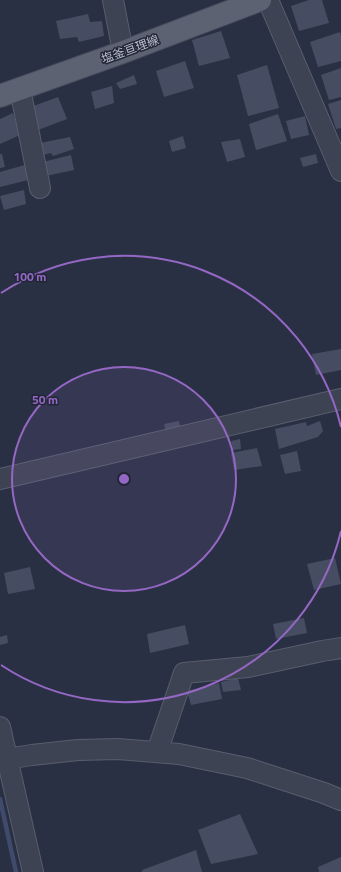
<svg xmlns="http://www.w3.org/2000/svg" width="341" height="872" viewBox="0 0 341 872" font-family="'Titillium Web','Noto Sans JP',sans-serif">
  <style>
    .lines { fill: none; stroke-linecap: round; stroke-linejoin: round }
    .stream { stroke: #404b6b; stroke-width: 4.5 }
    .building { fill: #464d62 }
    .minor-casing { stroke: #595e6d; stroke-width: 22 }
    .major-casing { stroke: #474c5c; stroke-width: 24 }
    .minor { stroke: #3d4352; stroke-width: 20 }
    .major { stroke: #5c6272; stroke-width: 22 }
    .ring { fill: none; stroke: #9567c4; stroke-width: 2 }
    .labels { text-anchor: middle; dominant-baseline: central; stroke-width: 3; stroke-linejoin: round; paint-order: stroke }
    .street-label { font-size: 12px; fill: #bbbfcc; stroke: #222738 }
    .centre { fill: #9567c4; stroke: #222738; stroke-width: 2 }
    .ring-label { font-size: 12px; text-anchor: middle; font-weight: bold; fill: #9567c4; stroke: #222738; stroke-width: 3; stroke-linejoin: round; paint-order: stroke }
  </style>
  <rect width="100%" height="100%" fill="#293043"/>
  <g class="lines">
    <!-- stream -->
    <polyline class="stream" points="0,799 16,872"/>
  </g>
  <!-- building -->
  <g class="building">
    <polygon points="309,0 322,0 329,23 299,31 291,6"/>
    <polygon points="88,14 90,22 102,21 104,36 79,42 77,37 60,39 56,21"/>
    <polygon points="221,31 230,58 199,66 192,40"/>
    <polygon points="340,32 341,36 341,61 318,67 310,42"/>
    <polygon points="185,61 194,88 164,97 156,71"/>
    <polygon points="267,65 279,108 248,116 237,75"/>
    <polygon points="341,68 341,97 329,100 321,75"/>
    <polygon points="134,75 137,84 120,89 116,83"/>
    <polygon points="112,86 114,103 95,109 91,92"/>
    <polygon points="58,97 67,119 38,130 31,107"/>
    <polygon points="341,100 341,128 336,129 328,104"/>
    <polygon points="13,113 20,135 0,144 0,119"/>
    <polygon points="278,114 287,141 256,150 249,124"/>
    <polygon points="305,116 309,135 291,139 286,121"/>
    <polygon points="183,136 186,148 172,152 169,141"/>
    <polygon points="70,137 74,149 53,156 51,153 43,155 40,143"/>
    <polygon points="240,139 245,157 227,162 221,142"/>
    <polygon points="0,154 2,154 5,167 0,168"/>
    <polygon points="316,154 318,163 303,167 300,158"/>
    <polygon points="71,155 74,170 46,176 43,162"/>
    <polygon points="28,164 32,179 0,187 0,172"/>
    <polygon points="24,190 26,204 4,210 0,196"/>
    <polygon points="341,349 341,370 316,375 312,354"/>
    <polygon points="179,421 181,431 167,436 164,424"/>
    <polygon points="320,421 323,431 318,437 279,449 275,429 306,422 307,426"/>
    <polygon points="240,439 241,449 233,450 231,441"/>
    <polygon points="257,448 262,466 234,470 231,453"/>
    <polygon points="297,451 301,471 285,474 280,455"/>
    <polygon points="335,558 341,584 314,590 307,564"/>
    <polygon points="30,567 35,589 8,594 4,573"/>
    <polygon points="304,618 307,633 276,639 273,624"/>
    <polygon points="185,625 189,644 150,653 147,634"/>
    <polygon points="7,635 8,643 0,645 0,637"/>
    <polygon points="238,678 241,690 223,692 221,682"/>
    <polygon points="219,683 222,699 191,705 187,691"/>
    <polygon points="240,814 258,854 211,864 198,830"/>
    <polygon points="196,850 202,872 142,872 142,870"/>
    <polygon points="341,857 341,872 319,872 318,867"/>
  </g>
  <g class="lines">
    <defs>
      <g id="minor">
        <polyline points="113,0 123,52"/>
        <polyline points="268,0 341,171"/>
        <polyline points="20,89 40,188"/>
        <polyline points="0,479 341,399"/>
        <polyline points="0,727 33,872"/>
        <polyline points="157,752 184,673 248,667 322,651 341,648"/>
        <polyline points="0,760 32,755 78,750 118,749 179,754 247,768 324,793 341,800"/>
      </g>
      <polyline id="major" points="0,96 123,52 260,0"/>
    </defs>
    <!-- minor casing -->
    <use href="#minor" class="minor-casing"/>
    <!-- major casing -->
    <use href="#major" class="major-casing"/>
    <!-- minor -->
    <use href="#minor" class="minor"/>
    <!-- major -->
    <use href="#major" class="major"/>
  </g>
  <!-- distance rings -->
  <circle cx="124" cy="479" r="112" fill="#9567c4" fill-opacity=".12"/>
  <g class="ring">
    <circle cx="124" cy="479" r="112"/>
    <path d="M341 531A223 223 0 0 1 1 665M1 293A223 223 0 0 1 341 427"/>
  </g>
  <g class="labels">
    <!-- street labels -->
    <g class="street-label">
      <text transform="translate(130 49) rotate(-20)">塩釜亘理線</text>
    </g>
  </g>
  <circle cx="124" cy="479" r="6" class="centre"/>
  <g class="ring-label">
    <text x="30" y="281">100 m</text>
    <text x="45" y="404">50 m</text>
  </g>
</svg>
